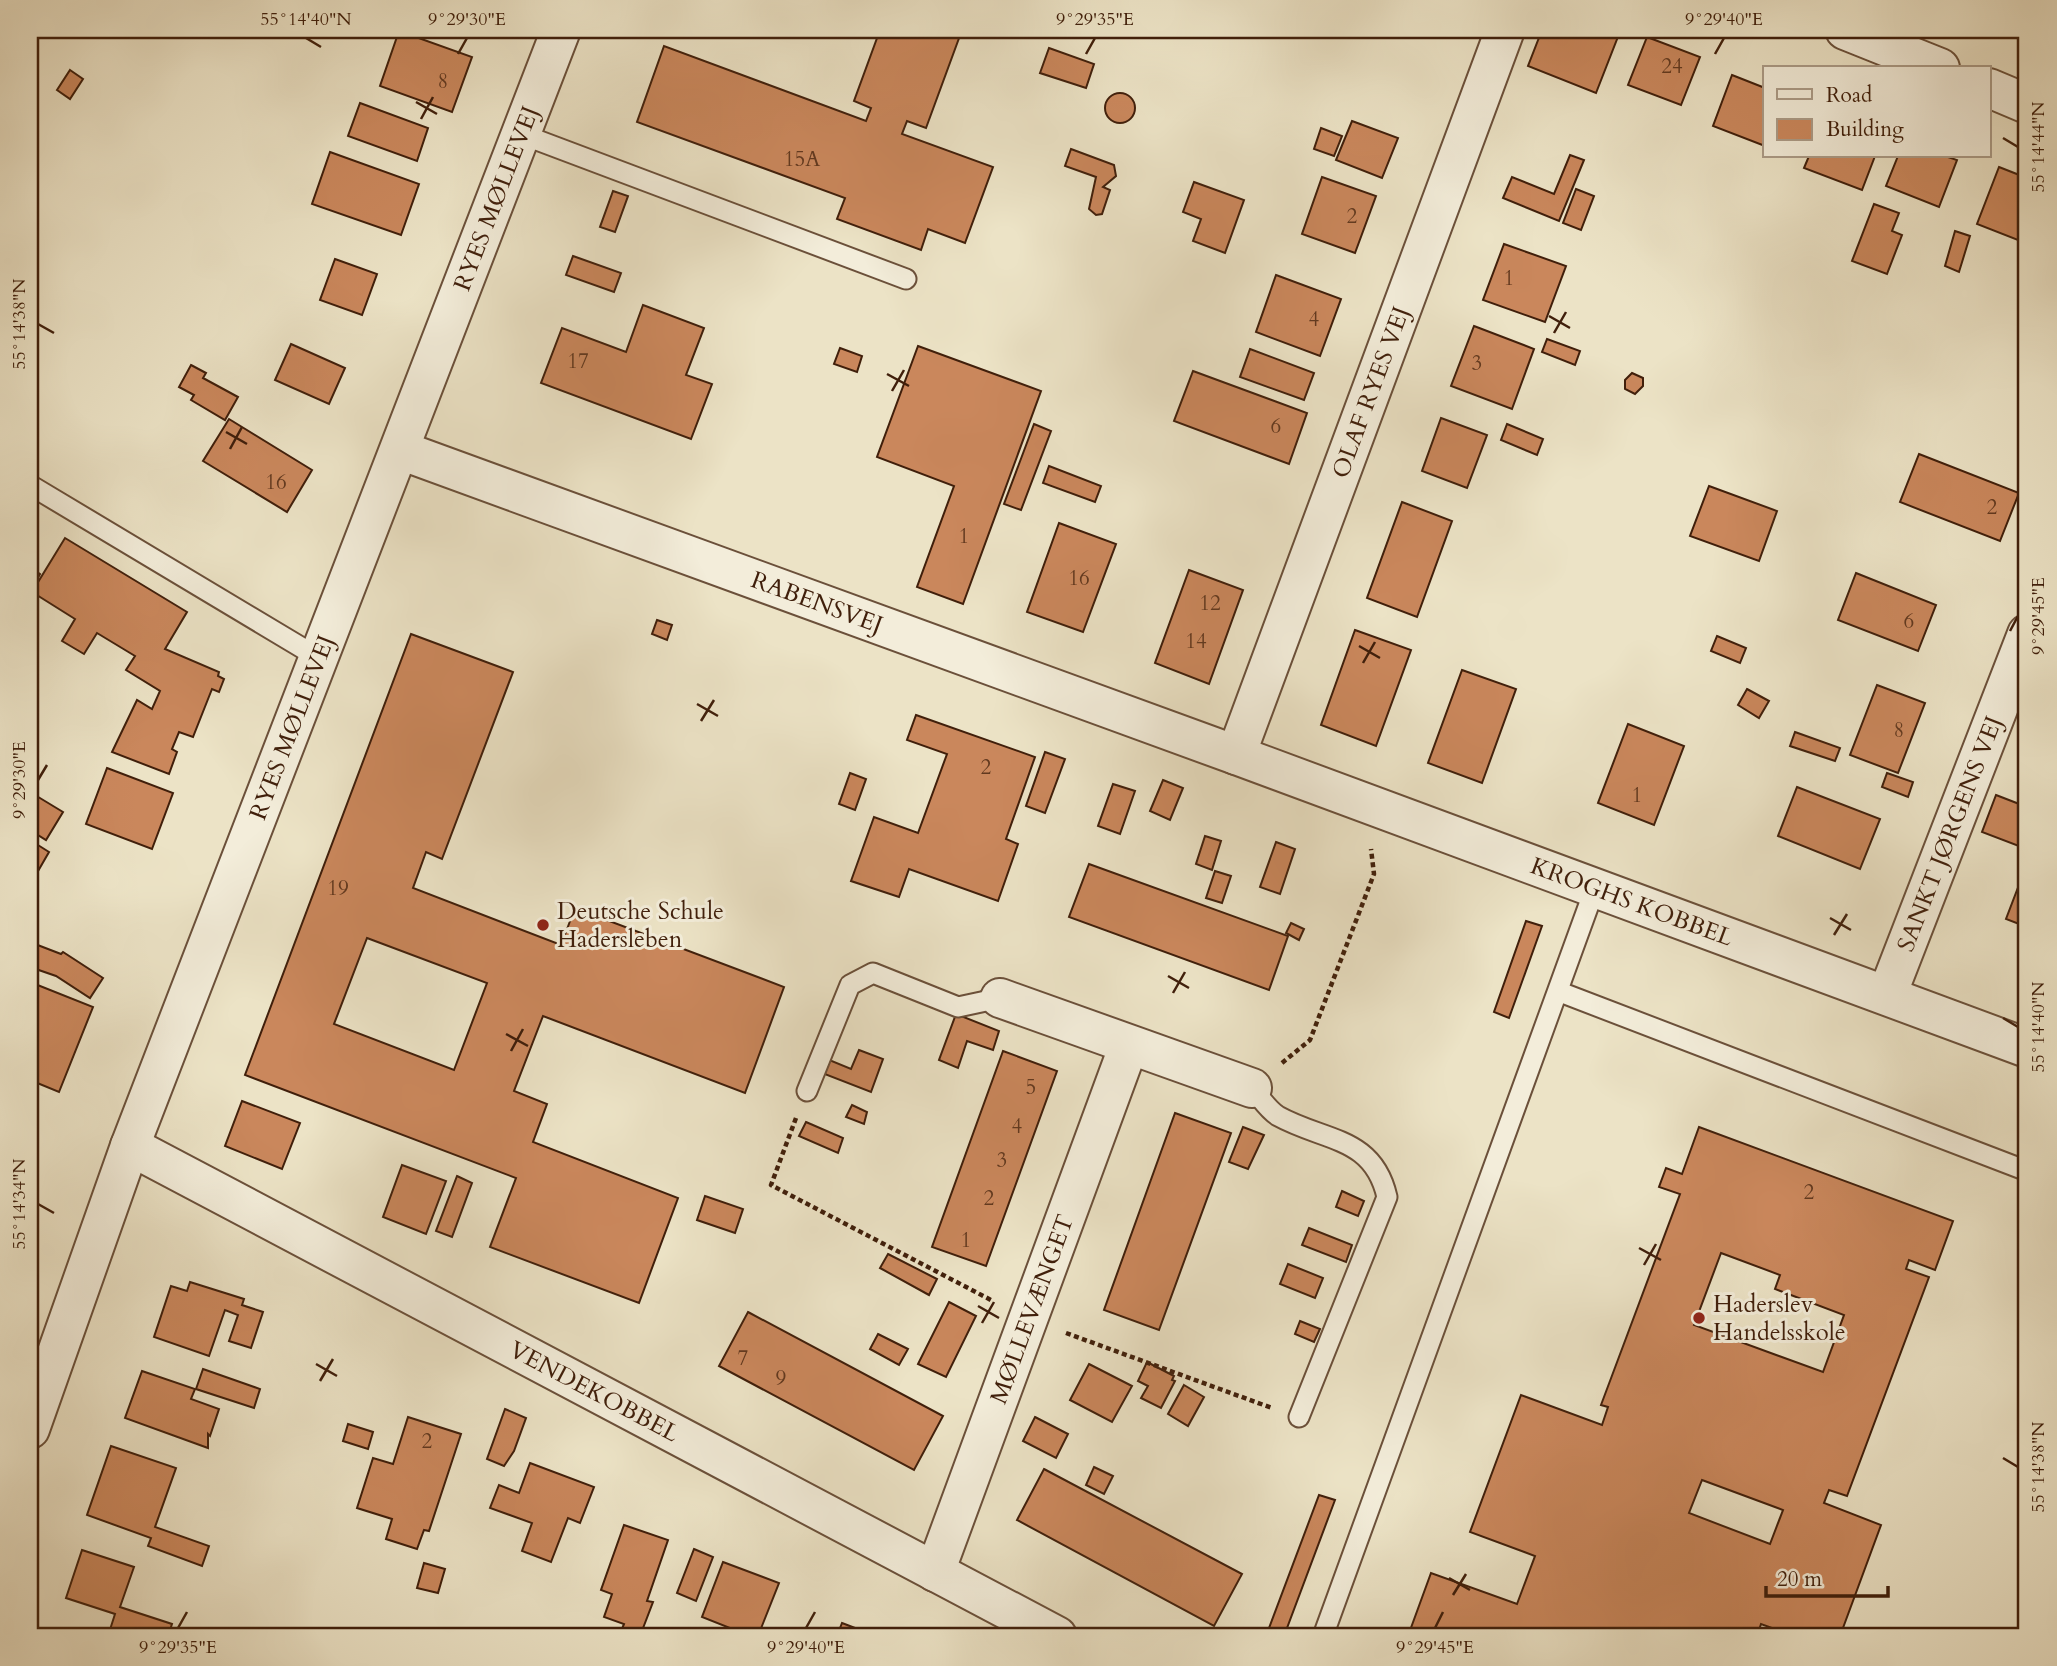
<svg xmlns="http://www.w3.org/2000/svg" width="2057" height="1666" viewBox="0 0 2057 1666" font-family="Cardo,serif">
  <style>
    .building { fill: #ca875c; stroke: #401f0b; stroke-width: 2; fill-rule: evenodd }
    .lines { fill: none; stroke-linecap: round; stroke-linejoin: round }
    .service-casing { stroke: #6b503a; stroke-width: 23 }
    .minor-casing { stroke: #6b503a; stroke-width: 42 }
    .tertiary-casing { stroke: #6b503a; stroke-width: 42 }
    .path { stroke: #401f0b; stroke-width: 4.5; stroke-dasharray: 5 3.5; stroke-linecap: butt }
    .service { stroke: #f3edda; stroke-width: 19 }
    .minor { stroke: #f3edda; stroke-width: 38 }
    .tertiary { stroke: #f3edda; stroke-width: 38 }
    .ticks { fill: none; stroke: #401f0b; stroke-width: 2.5 }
    .poi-dot { fill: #8f2418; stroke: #f3edda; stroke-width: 2.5 }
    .labels { text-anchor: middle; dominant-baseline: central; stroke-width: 6; stroke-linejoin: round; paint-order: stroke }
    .number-label { font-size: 21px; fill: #62391f }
    .street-label { font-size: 24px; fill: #401f0b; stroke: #f3edda }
    .poi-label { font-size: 24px; fill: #401f0b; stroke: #f3edda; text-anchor: start }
    .neatline { fill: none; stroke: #401f0b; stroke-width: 2.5 }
    .ticks-label { font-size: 18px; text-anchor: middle; fill: #401f0b }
  </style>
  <rect width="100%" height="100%" fill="#ece3c6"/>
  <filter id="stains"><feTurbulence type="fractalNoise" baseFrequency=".00286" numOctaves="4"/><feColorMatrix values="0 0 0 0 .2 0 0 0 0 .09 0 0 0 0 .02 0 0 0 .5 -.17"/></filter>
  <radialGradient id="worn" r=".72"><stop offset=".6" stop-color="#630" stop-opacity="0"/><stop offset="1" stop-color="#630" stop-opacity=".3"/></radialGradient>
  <!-- building -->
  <g class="building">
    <polygon points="880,30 962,30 926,128 907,121 902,134 993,167 965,243 928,229 921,250 837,219 845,198 637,122 664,46 866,121 871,108 854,101"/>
    <polygon points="1542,30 1608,30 1619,34 1596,93 1528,66"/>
    <polygon points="399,31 472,57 452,112 380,86"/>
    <polygon points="1647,37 1700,57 1681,105 1628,85"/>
    <polygon points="1049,48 1094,64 1086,88 1040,73"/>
    <polygon points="70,70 83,79 70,99 57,90"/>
    <polygon points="1732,75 1765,88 1765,146 1713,126"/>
    <circle cx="1120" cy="108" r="15"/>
    <polygon points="360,103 428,128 417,161 348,136"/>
    <polygon points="1352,121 1398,138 1382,178 1336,160"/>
    <polygon points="1321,128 1342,136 1334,156 1314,149"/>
    <polygon points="1071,149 1114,165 1116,176 1103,187 1110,190 1102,214 1096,215 1089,209 1096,177 1065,166"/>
    <polygon points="330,152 419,184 401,235 312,204"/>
    <polygon points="1570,155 1584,160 1559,221 1503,198 1512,177 1554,194"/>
    <polygon points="1809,156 1875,156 1862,190 1804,168"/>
    <polygon points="1898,156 1945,156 1957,160 1939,207 1886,186"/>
    <polygon points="1999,167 2027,178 2027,230 2023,242 1977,224"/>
    <polygon points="1322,177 1376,196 1355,253 1302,234"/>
    <polygon points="1194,182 1244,200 1225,253 1193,241 1201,219 1183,212"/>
    <polygon points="1576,189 1594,196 1581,230 1563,223"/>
    <polygon points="613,191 628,196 615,232 600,227"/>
    <polygon points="1874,204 1899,213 1892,231 1902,235 1887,274 1852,261"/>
    <polygon points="1955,231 1970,236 1959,272 1945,266"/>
    <polygon points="1504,244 1566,266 1545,322 1483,300"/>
    <polygon points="573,256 621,273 614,292 566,275"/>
    <polygon points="335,259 377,274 362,315 320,300"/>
    <polygon points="1276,275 1341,299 1320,356 1256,332"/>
    <polygon points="643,305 704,328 686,375 712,384 691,439 541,383 562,328 626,352"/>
    <polygon points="1474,326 1534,349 1512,409 1451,386"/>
    <polygon points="1547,339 1580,351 1575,365 1542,352"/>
    <polygon points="291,344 345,368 329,404 275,380"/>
    <polygon points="918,346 1041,391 963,604 917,587 954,486 877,457"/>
    <polygon points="840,348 862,356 857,372 834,364"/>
    <polygon points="1250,349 1314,373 1304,400 1240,377"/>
    <polygon points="191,365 206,373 203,378 238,397 225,420 191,400 194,395 179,387"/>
    <polygon points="1193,371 1307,413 1289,464 1174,421"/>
    <polygon points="1632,373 1643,378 1643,386 1635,394 1625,389 1625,380"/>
    <polygon points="1441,418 1487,435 1467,488 1422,471"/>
    <polygon points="229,419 312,470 287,512 203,461"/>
    <polygon points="1034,424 1051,431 1021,510 1004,504"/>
    <polygon points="1507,424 1543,439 1537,455 1501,440"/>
    <polygon points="1919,454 2019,493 2000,541 1900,502"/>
    <polygon points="1049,466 1101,486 1095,502 1043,483"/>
    <polygon points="1709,486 1777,511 1759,561 1690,536"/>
    <polygon points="1402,502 1452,521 1417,617 1367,598"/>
    <polygon points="1059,523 1116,544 1083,632 1027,612"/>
    <polygon points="65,538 187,612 165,649 219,672 218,676 224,679 219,692 212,689 193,737 179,732 172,749 177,752 169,774 112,752 137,700 152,709 160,691 126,670 135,656 97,633 84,654 62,641 75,619 32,592"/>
    <polygon points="30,567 40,574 30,592"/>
    <polygon points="1189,570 1243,590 1209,684 1155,663"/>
    <polygon points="1856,573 1936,605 1918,651 1838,620"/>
    <polygon points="657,620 672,625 667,640 652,634"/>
    <polygon points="1355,630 1411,650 1376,746 1321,725"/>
    <path d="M411,634l102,38 -71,187 -16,-7 -13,36 148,57 14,-37 209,79 -39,106 -202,-77 -29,75 33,13 -14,38 145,56 -39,105 -149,-56 26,-69 -271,-103zM367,938l120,45 -33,87 -120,-46z"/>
    <polygon points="1717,636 1746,648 1740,663 1711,651"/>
    <polygon points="1462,670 1516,689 1482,783 1428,763"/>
    <polygon points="1877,685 1925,703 1898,773 1850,755"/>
    <polygon points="1747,689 1769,701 1759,718 1738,705"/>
    <polygon points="916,715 1035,757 1006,839 1018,844 998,901 909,869 899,897 851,881 874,817 918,833 947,754 907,740"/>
    <polygon points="1628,724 1684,746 1654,825 1598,803"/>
    <polygon points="1795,732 1840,748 1835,761 1790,746"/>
    <polygon points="1045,752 1065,759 1045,813 1026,806"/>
    <polygon points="107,768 173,793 152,849 86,824"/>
    <polygon points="850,773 866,779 855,810 839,804"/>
    <polygon points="1887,773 1913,782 1908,797 1882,787"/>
    <polygon points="1163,780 1183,788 1170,820 1150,811"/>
    <polygon points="1113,784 1135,791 1120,834 1098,826"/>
    <polygon points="1797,787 1880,819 1860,869 1778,836"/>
    <polygon points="30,792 63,812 46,840 30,830 33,819 30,818"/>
    <polygon points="1996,795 2027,807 2027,840 2024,848 1982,832"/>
    <polygon points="1205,836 1221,841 1212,870 1196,864"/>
    <polygon points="30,840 49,852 30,885"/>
    <polygon points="1276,842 1295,849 1280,894 1260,887"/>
    <polygon points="1089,864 1288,936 1269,990 1069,917"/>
    <polygon points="1215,871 1231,876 1222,903 1206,898"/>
    <polygon points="2022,877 2027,879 2027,927 2006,919"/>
    <polygon points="1526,921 1542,926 1509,1018 1494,1012"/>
    <polygon points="1291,923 1304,929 1299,940 1286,933"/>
    <polygon points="35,944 61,954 63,952 103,978 90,998 56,976 30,967"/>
    <polygon points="30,982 93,1007 59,1092 30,1080"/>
    <polygon points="956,1014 999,1031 993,1050 967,1041 958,1068 939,1060"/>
    <polygon points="859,1050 883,1059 871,1092 822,1073 827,1059 851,1069"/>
    <polygon points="1003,1051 1057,1071 986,1266 932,1247"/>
    <polygon points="242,1101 300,1123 282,1169 225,1146"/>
    <polygon points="852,1105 867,1112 864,1124 846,1117"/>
    <polygon points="1175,1113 1231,1133 1159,1330 1104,1310"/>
    <polygon points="806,1122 843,1138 838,1153 799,1136"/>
    <polygon points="1243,1127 1264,1135 1248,1169 1229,1162"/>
    <path d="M1699,1127l254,94 -18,49 -26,-10 -3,9 23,8 -82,219 -18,-6 -5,13 57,22 -41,111h-68l3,-7 -14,-5 -4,12h-189l-15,-5 -2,5h-143l23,-63 86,31 18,-48 -65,-24 51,-137 81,30 6,-18 -7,-2 79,-211 -21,-7 7,-19 16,6zM1721,1253l59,22 -5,14 69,26 -21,57 -129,-47zM1702,1480l81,30 -13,34 -81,-31z"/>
    <polygon points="402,1165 446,1181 426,1234 383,1217"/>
    <polygon points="457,1176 472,1183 452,1237 436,1231"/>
    <polygon points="1342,1191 1364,1201 1358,1216 1336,1207"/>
    <polygon points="705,1196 743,1209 735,1233 697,1220"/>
    <polygon points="1309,1228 1352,1245 1346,1262 1302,1245"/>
    <polygon points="888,1254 937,1279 929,1295 880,1268"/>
    <polygon points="1288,1264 1323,1278 1315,1298 1280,1284"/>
    <polygon points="190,1282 244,1299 242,1305 263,1312 251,1348 229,1341 238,1315 225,1310 209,1356 154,1337 171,1286 187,1291"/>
    <polygon points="949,1302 976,1316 946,1377 918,1364"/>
    <polygon points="748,1312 943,1416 914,1470 719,1366"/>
    <polygon points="1300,1321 1320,1329 1314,1342 1295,1334"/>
    <polygon points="878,1334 908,1349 899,1365 870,1349"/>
    <polygon points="1147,1362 1174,1376 1172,1380 1175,1381 1161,1408 1141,1398 1148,1386 1138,1381"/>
    <polygon points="1089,1364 1132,1386 1112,1422 1070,1400"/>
    <polygon points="203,1369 260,1389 254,1408 196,1389"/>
    <polygon points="142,1371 195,1389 191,1399 219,1409 210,1436 208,1434 208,1448 125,1418"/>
    <polygon points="1184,1385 1204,1397 1188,1426 1168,1414"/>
    <polygon points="505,1409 526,1418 514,1451 504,1466 487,1459"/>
    <polygon points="408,1417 461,1434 429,1531 424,1530 417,1549 386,1539 392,1519 357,1508 373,1458 393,1464"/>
    <polygon points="1035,1417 1068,1434 1056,1458 1023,1441"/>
    <polygon points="348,1424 373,1432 368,1449 343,1441"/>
    <polygon points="111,1446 176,1468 155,1527 209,1546 202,1566 148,1546 151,1538 87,1515"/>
    <polygon points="530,1463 594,1487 580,1523 568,1518 551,1562 522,1551 532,1523 490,1508 499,1485 519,1493"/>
    <polygon points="1094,1467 1113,1476 1104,1494 1086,1485"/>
    <polygon points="1044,1469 1242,1574 1214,1626 1017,1520"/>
    <polygon points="1319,1495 1335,1500 1284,1636 1266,1636"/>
    <polygon points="624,1525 668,1540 647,1601 653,1602 640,1636 619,1636 624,1624 604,1617 612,1594 601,1590"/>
    <polygon points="694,1549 713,1557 696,1601 677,1593"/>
    <polygon points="82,1550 134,1567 120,1607 172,1624 168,1636 108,1636 115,1614 66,1598"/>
    <polygon points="723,1562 779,1583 758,1636 750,1636 702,1617"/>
    <polygon points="424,1563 445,1569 438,1593 417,1588"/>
    <polygon points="842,1623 876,1636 837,1636"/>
  </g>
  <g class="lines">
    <defs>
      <g id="service">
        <polyline points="521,134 906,279"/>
        <polyline points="30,485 319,658"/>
        <polyline points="1560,992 2027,1171"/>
        <path d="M1252,1088c8,9 16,22 26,28 47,26 95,20 109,81l-88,220"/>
        <polyline points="807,1091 850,985 873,973 958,1007 1000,998"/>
        <polyline points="1323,1636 1595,888"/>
      </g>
      <g id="minor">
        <path id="s1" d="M400,450l836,305 791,293"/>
        <path id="s2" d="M1236,755l269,-725"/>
        <path id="s3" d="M1887,995l140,-361"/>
        <polyline points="1000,998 1252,1088"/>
        <path id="s4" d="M130,1146l927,490"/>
        <path id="s5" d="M30,1429l100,-283 431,-1116"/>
        <path id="s6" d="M935,1572l194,-527"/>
      </g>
      <g id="tertiary">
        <polyline points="1845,30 1940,68"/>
        <polyline points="1989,88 2027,104"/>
      </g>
    </defs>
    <!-- service casing -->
    <use href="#service" class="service-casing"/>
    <!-- minor casing -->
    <use href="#minor" class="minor-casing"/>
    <!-- tertiary casing -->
    <use href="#tertiary" class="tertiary-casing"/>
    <!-- path -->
    <g class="path">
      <polyline points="1282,1063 1310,1040 1374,874 1371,849"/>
      <polyline points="796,1118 771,1185 991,1300"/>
      <polyline points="1066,1333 1272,1408"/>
    </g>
    <!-- service -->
    <use href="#service" class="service"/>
    <!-- minor -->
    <use href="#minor" class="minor"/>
    <!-- tertiary -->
    <use href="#tertiary" class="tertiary"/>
  </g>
  <!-- ticks -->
  <path class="ticks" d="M306,38l15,9M458,54l9,-16M1086,54l9,-16M1715,54l9,-16M416,102l21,12M421,119l12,-22M2003,138l15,9M1549,316l21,12M38,324l16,9M1554,333l12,-21M887,374l22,12M892,391l12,-21M226,432l21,12M230,449l12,-22M2010,631l8,-15M1359,646l21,12M1363,663l12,-21M697,704l21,12M701,721l13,-21M38,780l9,-15M1830,918l21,12M1834,935l13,-21M1168,976l21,12M1173,993l12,-21M2003,1018l15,9M506,1034l22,12M511,1051l12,-22M38,1204l16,9M1639,1248l22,12M1644,1265l12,-21M978,1306l21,12M982,1323l12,-21M316,1364l21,12M320,1381l13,-22M2003,1458l15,9M1449,1578l21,12M1453,1595l13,-21M178,1628l9,-16M806,1628l9,-16M1435,1628l8,-16"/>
  <!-- markers -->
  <g class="poi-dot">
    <circle cx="543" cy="925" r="7"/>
    <circle cx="1699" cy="1318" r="7"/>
  </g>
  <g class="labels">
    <!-- number labels -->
    <g class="number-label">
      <text x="1672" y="66">24</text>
      <text x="443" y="81">8</text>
      <text x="802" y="159">15A</text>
      <text x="1352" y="216">2</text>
      <text x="1509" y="278">1</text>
      <text x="1314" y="319">4</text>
      <text x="578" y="361">17</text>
      <text x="1477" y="363">3</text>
      <text x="1276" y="426">6</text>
      <text x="276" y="482">16</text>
      <text x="1992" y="507">2</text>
      <text x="964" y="536">1</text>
      <text x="1079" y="578">16</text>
      <text x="1210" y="603">12</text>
      <text x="1909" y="621">6</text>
      <text x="1196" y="641">14</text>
      <text x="1899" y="730">8</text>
      <text x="986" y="767">2</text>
      <text x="1637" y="795">1</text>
      <text x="338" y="888">19</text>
      <text x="1031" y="1087">5</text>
      <text x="1017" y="1126">4</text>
      <text x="1002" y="1160">3</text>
      <text x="1809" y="1192">2</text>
      <text x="989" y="1198">2</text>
      <text x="966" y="1240">1</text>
      <text x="743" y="1358">7</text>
      <text x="781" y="1378">9</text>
      <text x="427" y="1441">2</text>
    </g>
    <!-- street labels -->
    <g class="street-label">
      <text stroke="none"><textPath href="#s5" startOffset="1316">RYES MØLLEVEJ</textPath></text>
      <text stroke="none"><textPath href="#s2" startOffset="387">OLAF RYES VEJ</textPath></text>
      <text stroke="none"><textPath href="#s1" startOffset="444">RABENSVEJ</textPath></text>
      <text stroke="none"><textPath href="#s5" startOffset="749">RYES MØLLEVEJ</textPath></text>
      <text stroke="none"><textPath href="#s3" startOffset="173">SANKT JØRGENS VEJ</textPath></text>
      <text stroke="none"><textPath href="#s1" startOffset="1312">KROGHS KOBBEL</textPath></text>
      <text stroke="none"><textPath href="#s6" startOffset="280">MØLLEVÆNGET</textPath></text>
      <text stroke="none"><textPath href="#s4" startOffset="525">VENDEKOBBEL</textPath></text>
    </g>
    <!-- poi labels -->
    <g class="poi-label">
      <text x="557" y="911">Deutsche Schule<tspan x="557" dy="28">Hadersleben</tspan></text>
      <text x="1713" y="1304">Haderslev<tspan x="1713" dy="28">Handelsskole</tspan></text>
    </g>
  </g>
  <!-- margin -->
  <rect width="2057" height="1666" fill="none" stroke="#ece3c6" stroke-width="77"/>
  <!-- legend -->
  <rect x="1763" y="66" width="228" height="91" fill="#f3edda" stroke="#ab9b87" stroke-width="2"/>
  <rect x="1777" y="89" width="35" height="10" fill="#f3edda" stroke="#ab9b87" stroke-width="2"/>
  <text x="1826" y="102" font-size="21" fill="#401f0b">Road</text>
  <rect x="1777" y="119" width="35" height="21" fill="#ca875c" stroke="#ab9b87" stroke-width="2"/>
  <text x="1826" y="136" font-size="21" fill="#401f0b">Building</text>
  <!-- scale -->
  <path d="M1766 1586v10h122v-10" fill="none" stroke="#401f0b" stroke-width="3.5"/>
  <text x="1777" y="1586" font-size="21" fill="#401f0b" stroke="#f3edda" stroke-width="5" paint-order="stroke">20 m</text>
  <rect x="38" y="38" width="1980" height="1590" class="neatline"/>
  <g class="ticks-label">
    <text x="306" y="25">55°14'40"N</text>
    <text x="467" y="25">9°29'30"E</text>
    <text x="1095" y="25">9°29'35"E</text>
    <text x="1724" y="25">9°29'40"E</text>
    <text transform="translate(2038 147) rotate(-90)" y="6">55°14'44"N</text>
    <text transform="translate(19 324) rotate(-90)" y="6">55°14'38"N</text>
    <text transform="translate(2038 616) rotate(-90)" y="6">9°29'45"E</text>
    <text transform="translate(19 780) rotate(-90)" y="6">9°29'30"E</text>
    <text transform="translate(2038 1027) rotate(-90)" y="6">55°14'40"N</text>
    <text transform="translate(19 1204) rotate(-90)" y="6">55°14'34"N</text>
    <text transform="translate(2038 1467) rotate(-90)" y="6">55°14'38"N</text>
    <text x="178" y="1653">9°29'35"E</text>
    <text x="806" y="1653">9°29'40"E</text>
    <text x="1435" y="1653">9°29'45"E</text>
  </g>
  <rect width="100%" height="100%" filter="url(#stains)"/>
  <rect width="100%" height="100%" fill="url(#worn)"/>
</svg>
